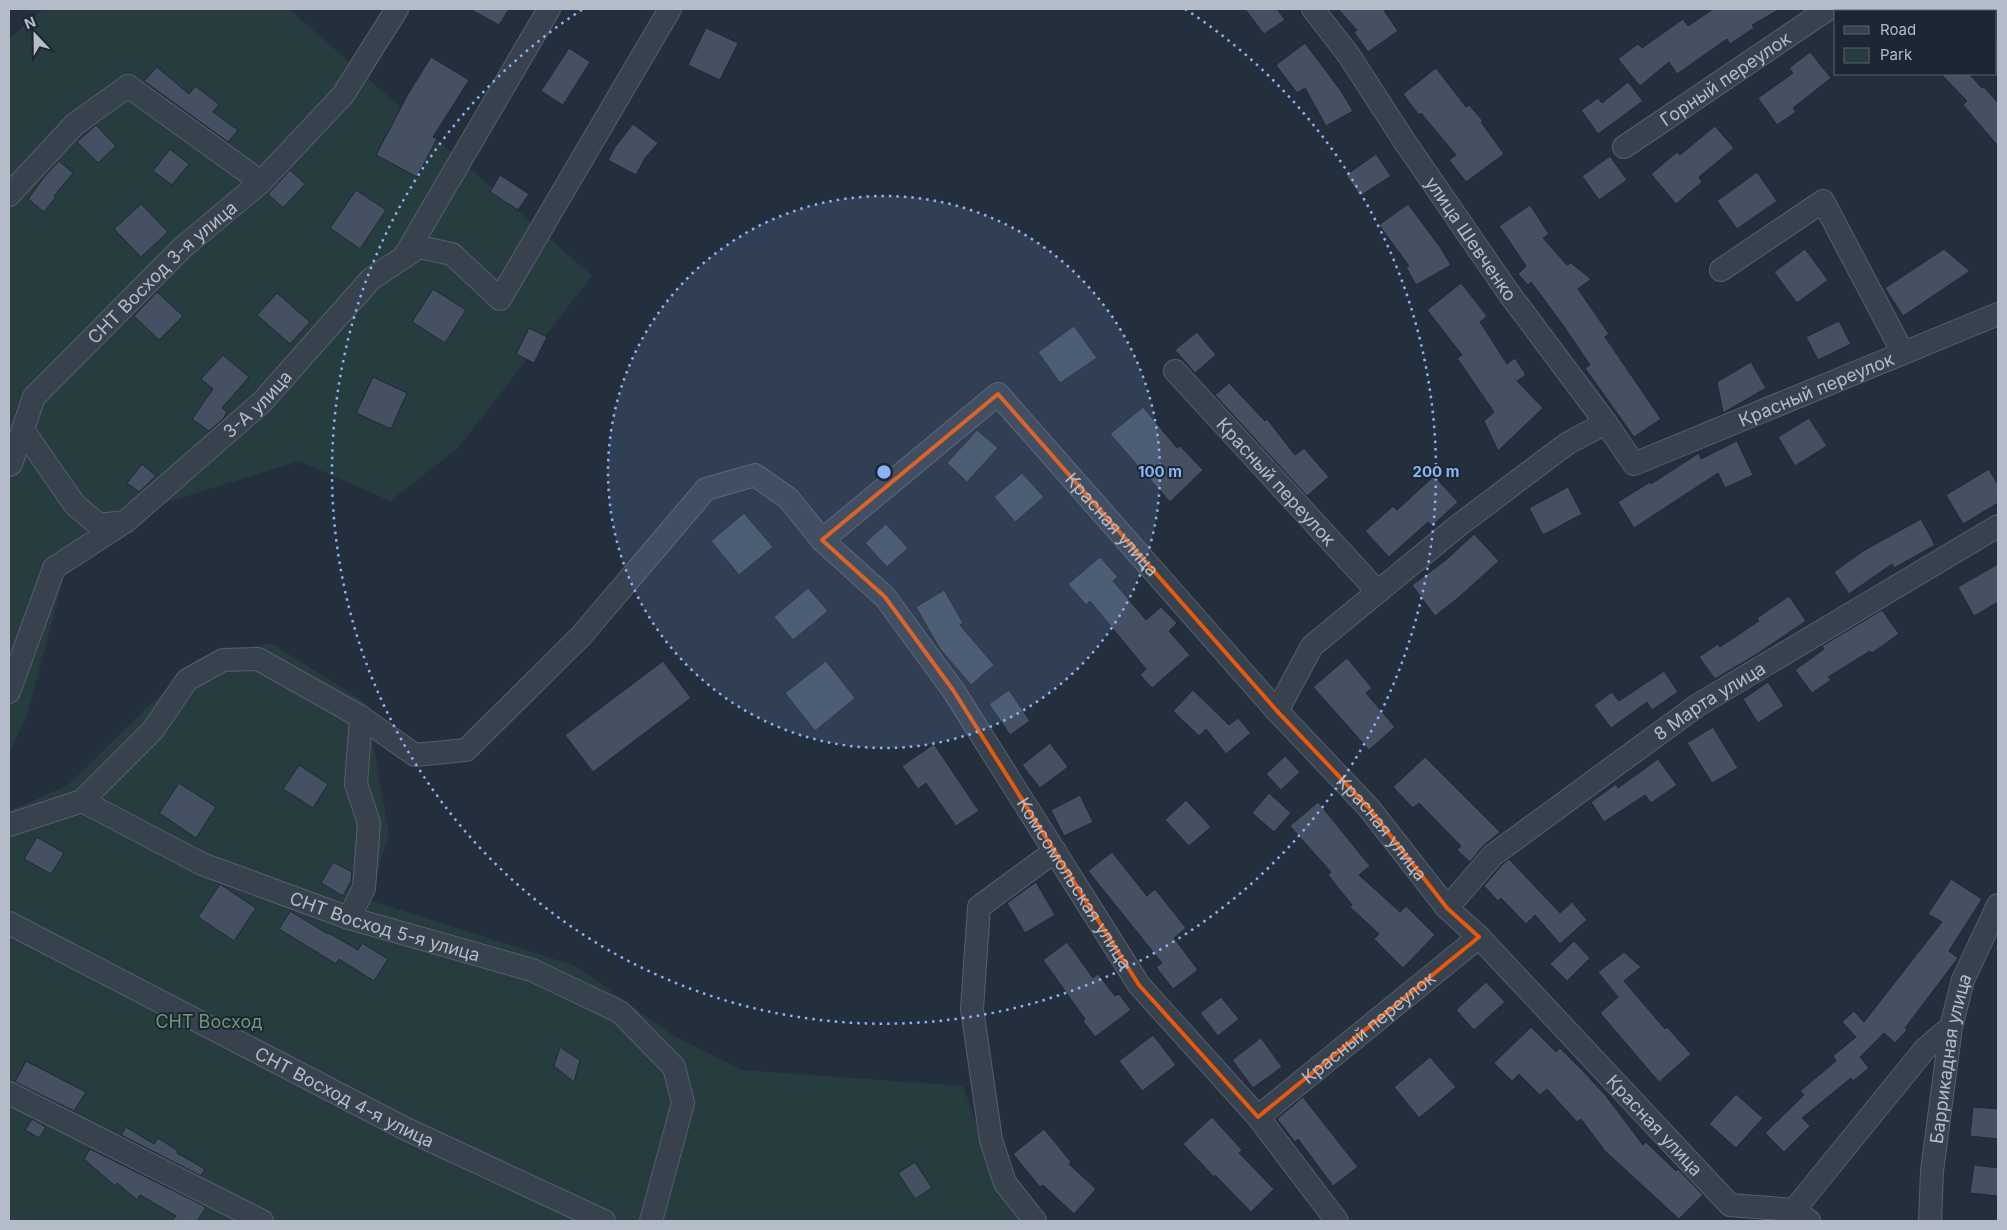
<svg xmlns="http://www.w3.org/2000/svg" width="2007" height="1230" viewBox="0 0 2007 1230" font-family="Inter,sans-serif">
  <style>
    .green { fill: #263c3f }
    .building { fill: #455162; stroke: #1f2835 }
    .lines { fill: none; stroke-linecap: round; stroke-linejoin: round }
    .minor-casing { stroke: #565f6c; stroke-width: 24 }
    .minor { stroke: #38414e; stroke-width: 22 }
    .marked { fill: none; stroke: #e8590c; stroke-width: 4; stroke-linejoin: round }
    .ring { fill: none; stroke: #8ab4f8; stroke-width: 2.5; stroke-dasharray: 2.5 5 }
    .labels { text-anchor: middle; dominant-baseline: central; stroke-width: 4; stroke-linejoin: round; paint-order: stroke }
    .street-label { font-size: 18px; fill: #b4bcc9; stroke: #1d2633 }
    .park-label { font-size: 18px; fill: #6b9a76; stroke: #1d2633 }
    .centre { fill: #8ab4f8; stroke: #1d2633; stroke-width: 2.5 }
    .ring-label { font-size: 15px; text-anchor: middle; font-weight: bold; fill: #8ab4f8; stroke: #1d2633; stroke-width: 4; stroke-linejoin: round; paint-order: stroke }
  </style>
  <rect width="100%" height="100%" fill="#242f3e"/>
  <!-- green -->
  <g class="green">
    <polygon points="43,9 289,9 592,276 458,448 390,501 299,461 168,502 65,572 27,716 9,752 9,39"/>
    <polygon points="271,643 366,703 389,834 369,900 576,966 672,1035 742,1070 963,1086 999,1189 1024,1221 9,1221 9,811 67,786 198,658"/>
  </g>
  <!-- building -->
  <g class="building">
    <polygon points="470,9 509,9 499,25"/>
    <polygon points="1245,9 1277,9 1285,20 1264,34"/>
    <polygon points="1338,9 1383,9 1398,31 1368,52 1354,32 1357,30"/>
    <polygon points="1713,9 1780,9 1752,25 1754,28 1730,44 1727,39 1677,74 1669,62 1640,86 1618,59 1638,44 1642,48 1683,19 1688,26"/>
    <polygon points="706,28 738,43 720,80 688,65"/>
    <polygon points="1305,43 1341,91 1353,111 1326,126 1305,88 1297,93 1276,65"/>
    <polygon points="569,48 590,62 563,105 541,91"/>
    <polygon points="1810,52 1831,78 1793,108 1796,112 1777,125 1758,98 1793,73 1789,68"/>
    <polygon points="431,57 469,80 433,137 437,139 417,177 376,155 408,94"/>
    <polygon points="157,67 189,94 195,86 219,104 213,112 238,130 228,142 144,81"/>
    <polygon points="1436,68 1466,107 1469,105 1483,121 1481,122 1504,154 1466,182 1449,160 1456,155 1421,113 1419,115 1403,94"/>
    <polygon points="1941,74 1969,74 1982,88 1984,87 1998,103 1998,146 1963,105 1967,101"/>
    <polygon points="1628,82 1643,101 1598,134 1581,110 1598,98 1602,103"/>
    <polygon points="633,124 658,143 645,158 636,175 608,160 615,147"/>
    <polygon points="96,125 116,146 98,163 77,142"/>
    <polygon points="1715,126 1734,148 1699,177 1702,182 1676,204 1651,174 1677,152 1680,155"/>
    <polygon points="170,149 189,164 172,185 153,171"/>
    <polygon points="1376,154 1391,176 1360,196 1346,175"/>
    <polygon points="1610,156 1627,180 1599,200 1582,176"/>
    <polygon points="59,161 73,173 54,196 56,197 44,212 28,199 45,176"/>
    <polygon points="290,170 305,184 283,208 268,194"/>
    <polygon points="1757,172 1777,201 1737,229 1717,201"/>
    <polygon points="500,175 529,194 518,210 490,192"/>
    <polygon points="356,190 386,210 360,249 330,228"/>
    <polygon points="141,204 168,232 141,257 114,229"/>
    <polygon points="1408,204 1440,247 1451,265 1416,285 1406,267 1409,266 1379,225"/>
    <polygon points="1530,205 1549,234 1543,238 1567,265 1571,263 1591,279 1578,289 1609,334 1605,337 1661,419 1634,437 1585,368 1590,365 1563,325 1531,282 1528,285 1518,274 1526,266 1499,226"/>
    <polygon points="1805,249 1828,280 1797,303 1774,272"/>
    <polygon points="1944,249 1970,271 1903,316 1885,288"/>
    <polygon points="1461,283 1487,316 1480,322 1507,364 1515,358 1526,375 1517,381 1543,408 1498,451 1484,421 1494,412 1457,358 1462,355 1427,310"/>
    <polygon points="433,289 466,310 445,343 412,322"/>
    <polygon points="157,292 183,316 159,340 134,316"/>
    <polygon points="277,293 310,322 290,344 257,315"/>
    <polygon points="1839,321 1851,344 1818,360 1806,337"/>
    <polygon points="1074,326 1097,358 1060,383 1038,352"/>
    <polygon points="529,328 547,337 534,363 516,354"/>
    <polygon points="1197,332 1216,355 1195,373 1175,350"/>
    <polygon points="223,355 249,377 222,408 227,412 223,419 209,431 192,419 213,389 201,379"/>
    <polygon points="1751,362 1766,388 1723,413 1717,382"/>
    <polygon points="373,377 407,393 391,429 356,413"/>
    <polygon points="1229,383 1265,421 1267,419 1295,455 1304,448 1329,477 1307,496 1215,395"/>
    <polygon points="1143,407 1177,448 1180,446 1203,470 1170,502 1110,434"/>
    <polygon points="1809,418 1827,446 1795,466 1778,437"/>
    <polygon points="977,430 998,448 967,482 947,463"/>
    <polygon points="1737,441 1753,475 1725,488 1718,473 1634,528 1618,502 1650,482 1651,484 1699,453 1701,459"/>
    <polygon points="142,464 156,476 139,492 127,483"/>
    <polygon points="1989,469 1998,485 1998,503 1963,524 1946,495"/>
    <polygon points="1022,473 1044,497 1015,522 994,497"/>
    <polygon points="1434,476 1458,502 1432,526 1428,522 1389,557 1365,531 1393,506 1397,510"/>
    <polygon points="1568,487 1582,514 1543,535 1529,508"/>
    <polygon points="744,513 773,547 739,575 711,541"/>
    <polygon points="1921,519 1935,545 1894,568 1892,564 1849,594 1834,572 1863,551"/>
    <polygon points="886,524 908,548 887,567 865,543"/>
    <polygon points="1474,534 1499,561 1458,598 1435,616 1412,585 1446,560"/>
    <polygon points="1100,557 1118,577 1113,581 1146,620 1161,607 1177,623 1169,631 1190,655 1152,688 1140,675 1146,669 1122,640 1090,601 1086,605 1068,584"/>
    <polygon points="1998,564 1998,602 1974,616 1958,587"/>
    <polygon points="808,588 828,611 793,640 774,617"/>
    <polygon points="944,590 963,623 960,625 994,665 971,685 940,649 916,607"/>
    <polygon points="1789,596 1806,621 1757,654 1715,679 1699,657 1718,644 1720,647 1759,621 1757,618"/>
    <polygon points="1882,610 1899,634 1872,653 1870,651 1828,677 1831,680 1812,693 1795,670 1824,649 1822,646"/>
    <polygon points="1347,658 1372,688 1366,693 1395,727 1369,750 1313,687"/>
    <polygon points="663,661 691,698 593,772 565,735"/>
    <polygon points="826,661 855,698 815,731 785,693"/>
    <polygon points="1664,671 1678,692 1652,710 1647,702 1611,728 1594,705 1612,692 1619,701"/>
    <polygon points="1768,682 1784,706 1758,723 1743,699"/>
    <polygon points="1009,690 1030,721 1010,735 989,704"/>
    <polygon points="1193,690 1229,725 1238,718 1251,733 1226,754 1206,729 1199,736 1173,711"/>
    <polygon points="1713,727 1738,768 1712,783 1687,743"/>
    <polygon points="1050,743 1068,767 1040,788 1022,765"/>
    <polygon points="934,744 979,811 956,826 926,783 918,789 902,766"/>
    <polygon points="1285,756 1300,772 1281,790 1266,774"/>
    <polygon points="1425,757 1500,832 1483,846 1470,862 1457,850 1461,846 1419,803 1413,808 1393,787"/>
    <polygon points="1658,759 1677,785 1651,803 1645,795 1604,822 1591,802 1616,784 1618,788"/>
    <polygon points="299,765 328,784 313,808 283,789"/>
    <polygon points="179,783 216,807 196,838 159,813"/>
    <polygon points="1269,793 1291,813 1274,832 1252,813"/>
    <polygon points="1080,795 1093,822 1064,836 1051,810"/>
    <polygon points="1186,800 1211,827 1189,846 1165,820"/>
    <polygon points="1318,802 1370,866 1359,875 1400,912 1406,906 1435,935 1403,968 1374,939 1379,934 1350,907 1352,905 1328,875 1331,872 1290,826"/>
    <polygon points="37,837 64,853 51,874 24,859"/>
    <polygon points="1112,852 1147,896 1155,889 1186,928 1174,938 1198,970 1173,989 1156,967 1162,963 1088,871"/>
    <polygon points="1509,859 1560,913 1572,902 1587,920 1560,944 1535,915 1526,924 1501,898 1498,901 1484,886 1502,865"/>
    <polygon points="333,862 352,872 351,881 343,896 321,883"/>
    <polygon points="1951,879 1982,899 1949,951 1958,958 1905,1028 1907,1030 1895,1043 1884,1033 1860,1057 1869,1068 1853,1081 1851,1078 1802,1118 1810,1126 1784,1152 1765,1133 1804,1095 1800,1091 1836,1061 1833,1056 1856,1037 1842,1022 1854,1011 1864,1022 1942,922 1928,914"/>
    <polygon points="1036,882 1055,915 1025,933 1007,903"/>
    <polygon points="220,884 256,908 234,941 198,917"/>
    <polygon points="290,911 328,934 329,933 358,950 362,943 388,959 374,981 339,959 336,964 279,929"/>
    <polygon points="1574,941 1590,958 1567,981 1550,964"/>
    <polygon points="1067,942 1093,978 1098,974 1115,996 1119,994 1131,1010 1095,1037 1083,1021 1085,1019 1043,960"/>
    <polygon points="1624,952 1641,967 1624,981 1665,1029 1667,1027 1691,1054 1659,1082 1600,1013 1618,997 1598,972"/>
    <polygon points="1486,982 1505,1002 1474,1030 1456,1010"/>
    <polygon points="1221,997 1239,1019 1218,1036 1200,1013"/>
    <polygon points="1531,1027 1556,1052 1560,1048 1583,1071 1606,1096 1643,1145 1646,1142 1676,1171 1678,1169 1703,1195 1679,1219 1605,1151 1581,1119 1577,1122 1547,1089 1540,1095 1519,1074 1512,1081 1494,1063"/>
    <polygon points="1153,1035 1176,1065 1142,1091 1119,1061"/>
    <polygon points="1261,1038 1282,1067 1253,1088 1232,1060"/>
    <polygon points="560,1047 580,1060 574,1082 554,1066"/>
    <polygon points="1430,1057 1456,1087 1419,1118 1394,1087"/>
    <polygon points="26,1061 86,1092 74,1111 15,1082"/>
    <polygon points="1736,1094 1763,1118 1736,1148 1709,1124"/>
    <polygon points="1303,1097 1358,1167 1333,1186 1298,1139 1295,1142 1277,1119"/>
    <polygon points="1973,1107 1998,1109 1998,1139 1970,1136"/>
    <polygon points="1212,1117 1242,1150 1239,1153 1274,1189 1251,1212 1215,1175 1214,1177 1183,1144"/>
    <polygon points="32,1119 46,1127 39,1138 25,1130"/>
    <polygon points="126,1127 154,1144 158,1138 178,1151 177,1153 205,1169 201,1176 121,1135"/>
    <polygon points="1044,1129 1071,1162 1069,1164 1096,1189 1074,1214 1043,1185 1040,1187 1013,1154"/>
    <polygon points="90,1149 206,1207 197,1221 172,1221 176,1216 140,1195 137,1200 117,1183 115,1186 84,1159"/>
    <polygon points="915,1162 932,1188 915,1199 898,1173"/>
    <polygon points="1974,1165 1998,1168 1998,1196 1970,1193"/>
  </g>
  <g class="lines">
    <defs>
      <g id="minor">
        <path id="s1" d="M1313,9l35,45 57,88 103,150 98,131 28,41 364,-150"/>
        <polyline points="1961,9 1963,11"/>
        <polyline points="1996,54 1998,57"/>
        <path id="s2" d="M1624,147l204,-138"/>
        <polyline points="9,195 75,124 128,86 261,182"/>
        <polyline points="404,257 549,9"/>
        <polyline points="1721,270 1823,201 1903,353"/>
        <path id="s3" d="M1175,371l203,221"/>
        <path id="s4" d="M23,430l52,75 24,20 26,-3 137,-120 109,-123 48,-32 33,7 48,45 170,-290"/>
        <path id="s5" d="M9,465l2,-1 23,-67 148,-149 79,-66 82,-87 54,-86"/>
        <path id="s6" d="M822,540l176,-146 279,317 92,97 78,100 32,29 251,268 64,5 15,11"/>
        <polyline points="9,692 54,568 120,525"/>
        <polyline points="1277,711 1312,646 1459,525 1568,443 1606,423"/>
        <path id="s7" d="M82,801l120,63 147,54 183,52 88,42 54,55 9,36 -32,118"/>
        <path id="s8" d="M9,825l73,-24 71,-71 34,-50 36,-20 35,-1 103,58 54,38 51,-5 115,-114 125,-147 49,-14 33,23 34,42 63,57 68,93 186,295 119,132 79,104"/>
        <path id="s9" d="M1447,908l46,-53 205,-150 300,-179"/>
        <polyline points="349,918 364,888 369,823 356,784 361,717"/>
        <path id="s10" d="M9,923l397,206 198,92"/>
        <polyline points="9,1093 262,1221"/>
        <path id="s11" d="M1258,1117l221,-180"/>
        <polyline points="1794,1210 1925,1049 1951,1027"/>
        <polyline points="1035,1221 1005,1183 991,1140 972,1009 979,907 1055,851"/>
        <path id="s12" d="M1930,1221l2,-50 19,-144 12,-47 35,-75"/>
      </g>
    </defs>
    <!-- minor casing -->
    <use href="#minor" class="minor-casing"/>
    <!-- minor -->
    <use href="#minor" class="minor"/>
  </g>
  <!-- marked area -->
  <path class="marked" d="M998,394l279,317 92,97 78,100 32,29 -221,180 -119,-132 -186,-295 -68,-93 -63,-57z"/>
  <!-- distance rings -->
  <circle cx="884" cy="472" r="276" fill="#8ab4f8" fill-opacity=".12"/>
  <g class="ring">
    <circle cx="884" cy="472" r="276"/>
    <path d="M1185 9A552 552 0 1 1 583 9"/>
  </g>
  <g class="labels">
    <!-- street labels -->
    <g class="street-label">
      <text stroke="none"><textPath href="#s2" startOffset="122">Горный переулок</textPath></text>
      <text stroke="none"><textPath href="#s1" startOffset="279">улица Шевченко</textPath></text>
      <text stroke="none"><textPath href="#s5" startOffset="252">СНТ Восход 3-я улица</textPath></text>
      <text stroke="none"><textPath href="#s1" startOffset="754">Красный переулок</textPath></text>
      <text stroke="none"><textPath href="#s4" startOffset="326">3-А улица</textPath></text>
      <text stroke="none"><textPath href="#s3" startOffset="150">Красный переулок</textPath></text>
      <text stroke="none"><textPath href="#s6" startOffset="402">Красная улица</textPath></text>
      <text stroke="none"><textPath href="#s9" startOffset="336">8 Марта улица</textPath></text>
      <text stroke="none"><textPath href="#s6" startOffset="808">Красная улица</textPath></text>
      <text stroke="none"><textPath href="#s8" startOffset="1478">Комсомольская улица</textPath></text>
      <text stroke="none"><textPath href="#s7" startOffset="329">СНТ Восход 5-я улица</textPath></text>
      <text stroke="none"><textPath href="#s11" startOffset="142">Красный переулок</textPath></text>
      <text stroke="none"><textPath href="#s12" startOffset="164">Баррикадная улица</textPath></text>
      <text stroke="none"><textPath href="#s10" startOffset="378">СНТ Восход 4-я улица</textPath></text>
      <text stroke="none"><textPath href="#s6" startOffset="1212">Красная улица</textPath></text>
    </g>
    <!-- park labels -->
    <g class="park-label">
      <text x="209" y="1021">СНТ Восход</text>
    </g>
  </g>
  <circle cx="884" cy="472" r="8" class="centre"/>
  <g class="ring-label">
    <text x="1160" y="477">100 m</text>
    <text x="1436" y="477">200 m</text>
  </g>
  <!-- border -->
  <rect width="2007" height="1230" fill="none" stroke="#b4bcc9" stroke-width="20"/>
  <!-- legend -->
  <rect x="1834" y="10" width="162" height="65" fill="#1d2633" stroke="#59626f"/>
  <rect x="1844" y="26" width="25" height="8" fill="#38414e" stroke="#59626f"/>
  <text x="1880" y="35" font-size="15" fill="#b4bcc9">Road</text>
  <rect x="1844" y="48" width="25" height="15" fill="#263c3f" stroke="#59626f"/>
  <text x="1880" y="60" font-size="15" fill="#b4bcc9">Park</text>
  <!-- north arrow -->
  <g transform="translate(35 35) rotate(338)" stroke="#1d2633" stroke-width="4" paint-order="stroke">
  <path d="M0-4L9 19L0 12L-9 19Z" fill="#b4bcc9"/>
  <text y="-8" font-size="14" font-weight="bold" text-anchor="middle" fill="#b4bcc9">N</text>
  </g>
</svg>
